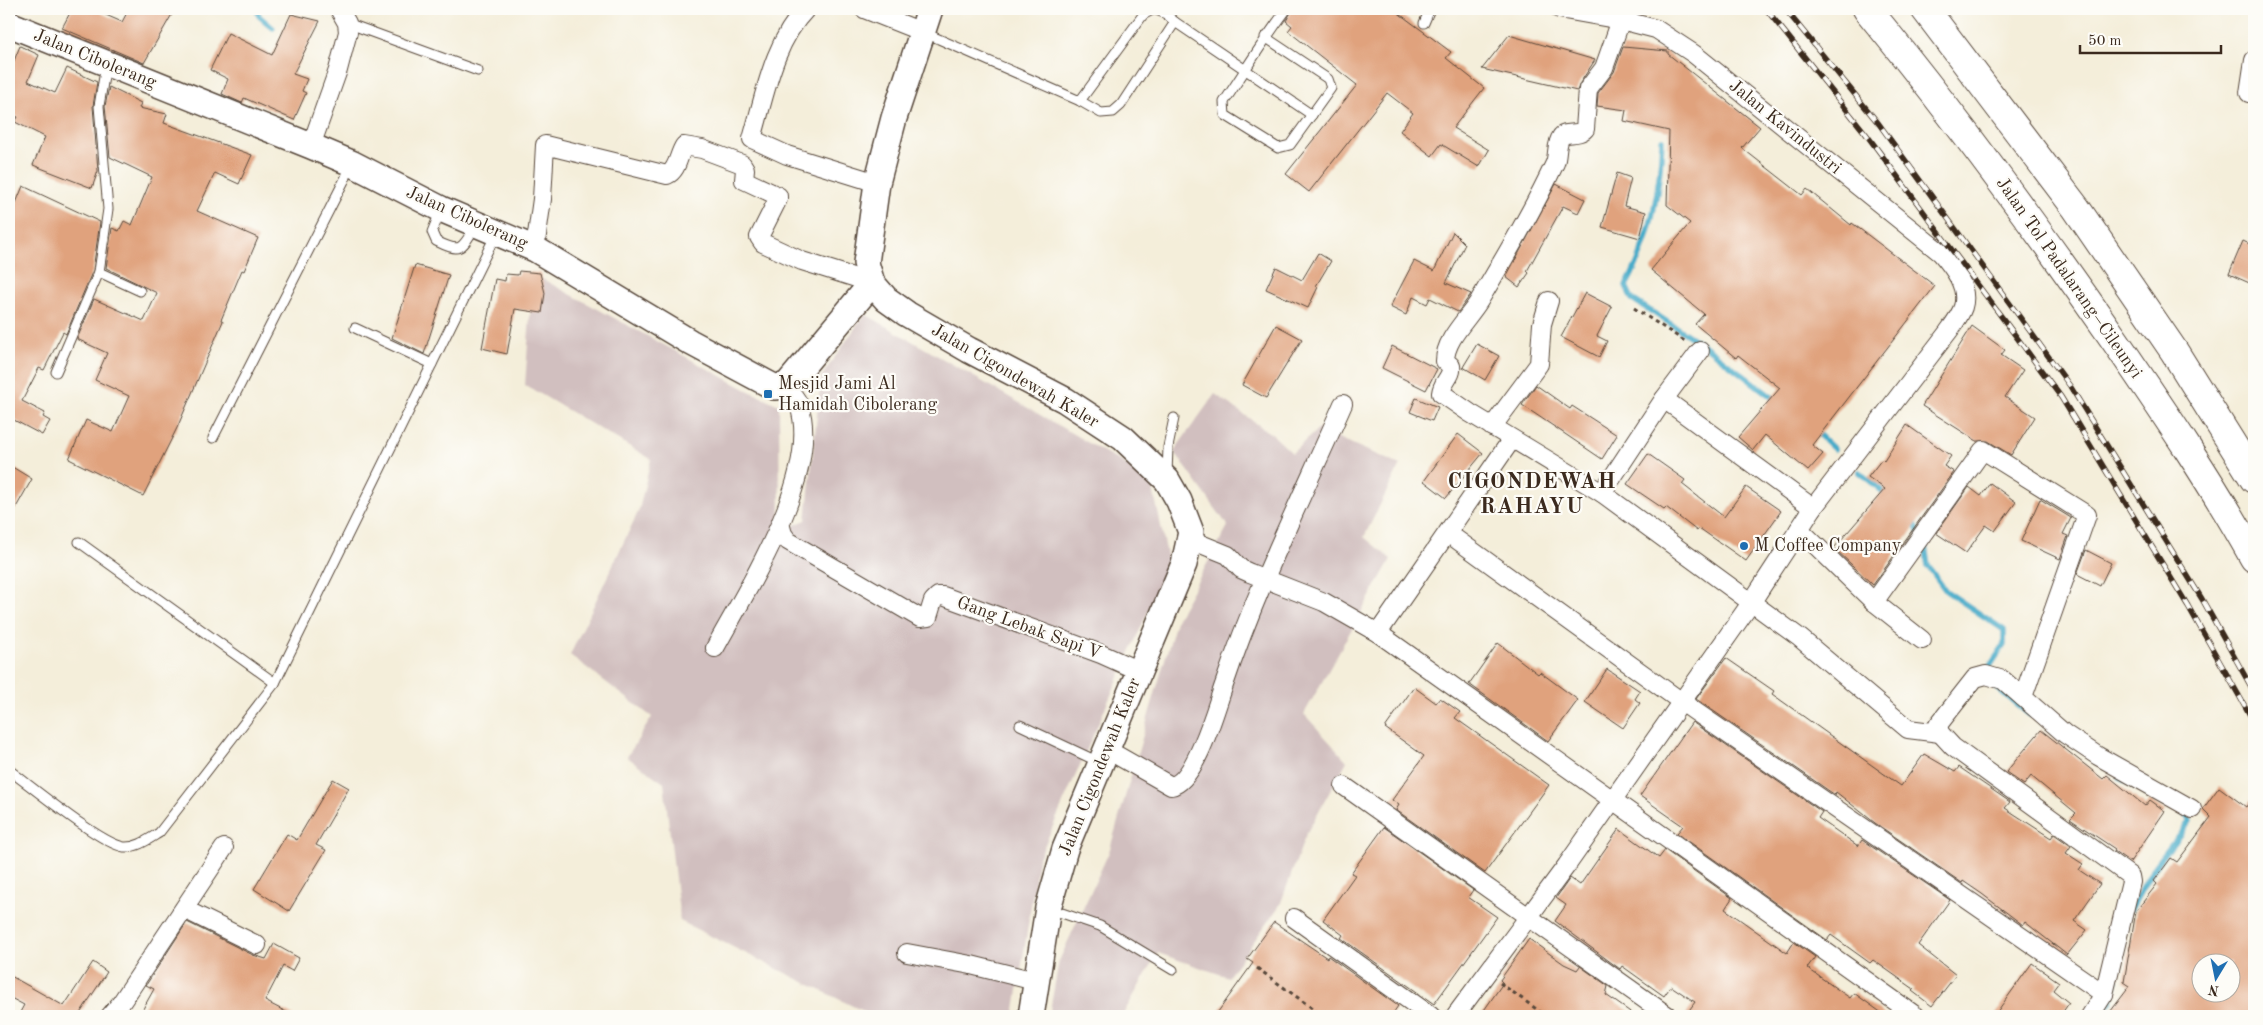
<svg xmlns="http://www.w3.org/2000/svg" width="2263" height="1025" viewBox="0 0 2263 1025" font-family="'Old Standard TT',serif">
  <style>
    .industrial { fill: #d1bfbf }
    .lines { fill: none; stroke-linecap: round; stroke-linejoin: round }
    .stream { stroke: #49acc9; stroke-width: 5.5 }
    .building { fill: #e0a27d; fill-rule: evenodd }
    .lane-casing { stroke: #57473a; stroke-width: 11 }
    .street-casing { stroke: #57473a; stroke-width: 20 }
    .secondary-casing { stroke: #57473a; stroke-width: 28 }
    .highway-casing { stroke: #57473a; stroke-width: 30 }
    .path { stroke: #57473a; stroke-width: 3; stroke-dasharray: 4 4; stroke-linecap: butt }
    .lane { stroke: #fff; stroke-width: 9 }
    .street { stroke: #fff; stroke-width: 18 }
    .secondary { stroke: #fff; stroke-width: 25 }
    .highway { stroke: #fff; stroke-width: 28 }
    .rail-casing { stroke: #3b2a1e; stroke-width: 5.5 }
    .rail { stroke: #fdfcf7; stroke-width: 4; stroke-dasharray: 11; stroke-linecap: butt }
    .poi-dot { fill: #1f6fb2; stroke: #fdfcf7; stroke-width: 2 }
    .labels { text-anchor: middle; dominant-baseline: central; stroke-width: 4.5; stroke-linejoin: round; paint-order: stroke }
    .street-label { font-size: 18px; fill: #3b2a1e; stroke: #fdfcf7 }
    .poi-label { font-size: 18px; fill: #3b2a1e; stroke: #fdfcf7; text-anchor: start }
    .district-label { font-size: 22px; font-weight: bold; letter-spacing: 1px; fill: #3b2a1e; stroke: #fdfcf7 }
  </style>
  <rect width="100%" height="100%" fill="#fdfcf7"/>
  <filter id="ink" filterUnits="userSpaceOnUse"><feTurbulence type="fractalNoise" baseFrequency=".02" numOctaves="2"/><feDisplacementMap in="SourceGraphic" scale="10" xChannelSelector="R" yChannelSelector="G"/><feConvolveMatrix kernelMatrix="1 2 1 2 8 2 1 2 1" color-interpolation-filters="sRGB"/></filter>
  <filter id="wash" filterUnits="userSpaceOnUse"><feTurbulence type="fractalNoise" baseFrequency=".0096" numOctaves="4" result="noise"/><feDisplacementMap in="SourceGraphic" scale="20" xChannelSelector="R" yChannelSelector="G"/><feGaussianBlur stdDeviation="1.12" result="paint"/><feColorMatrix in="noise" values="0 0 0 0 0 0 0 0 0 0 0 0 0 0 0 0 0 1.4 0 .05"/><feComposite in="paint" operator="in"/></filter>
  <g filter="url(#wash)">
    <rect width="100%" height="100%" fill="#f4eeda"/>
    <!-- industrial -->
    <g class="industrial">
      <polygon points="533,274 747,390 779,405 780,531 806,520 821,377 865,314 1151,479 1169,564 1038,860 1014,1016 873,1016 680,921 664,783 627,757 652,717 570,655 639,510 651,459 525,385"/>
      <polygon points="1215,394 1274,436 1292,453 1318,429 1400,465 1364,537 1391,559 1304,714 1347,761 1306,834 1280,905 1228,977 1158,953 1122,1016 1049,1016 1059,961 1109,852 1177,618 1228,526 1174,451"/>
    </g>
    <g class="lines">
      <!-- stream -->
      <g class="stream">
        <polyline points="257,9 259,16 273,28"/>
        <path d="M1662,140c-2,51 -11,101 -36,146l6,13 73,47 72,55"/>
        <polyline points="1814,430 1834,449"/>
        <polyline points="1859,472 1888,496"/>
        <polyline points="1913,520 1925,546 1928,566 1946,591 2004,630 2004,645 1990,666"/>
        <polyline points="1991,683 2030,715"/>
        <polyline points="2120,778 2146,793"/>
        <polyline points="2131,909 2151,872 2190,821 2183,812"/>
        <polyline points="2101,1016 2111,1001 2116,982"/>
      </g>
    </g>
    <g id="blocks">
      <!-- building -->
      <g class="building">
        <polygon points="72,9 92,9 122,22 129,9 175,9 144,63 62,28"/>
        <polygon points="1293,9 1393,9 1451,52 1446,58 1484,88 1453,128 1489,150 1479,167 1441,144 1432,156 1400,131 1413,113 1387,93 1309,192 1286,174 1357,85 1288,31 1292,26 1286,21"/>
        <polygon points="291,14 320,21 293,74 307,79 302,91 306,93 294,120 244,98 242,103 222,94 228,79 210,70 228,33 272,55"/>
        <polygon points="1509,35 1595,60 1580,83 1577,91 1482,69"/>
        <polygon points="20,46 39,55 28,81 55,93 67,68 97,82 93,106 98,171 92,188 33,165 45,137 15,122 18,117 9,114 9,73"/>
        <polygon points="1623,47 1668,51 1668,54 1760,127 1742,148 1802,195 1807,189 1851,225 1852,223 1935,286 1812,445 1823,454 1808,471 1765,435 1753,450 1738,437 1780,388 1738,355 1736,358 1695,324 1704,314 1651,270 1690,223 1667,205 1669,131 1624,121 1626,110 1597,106 1598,93 1614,72"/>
        <polygon points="109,87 141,103 139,108 167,114 164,123 252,155 239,184 215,173 197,211 258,238 244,271 242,270 221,320 223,321 177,428 143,496 69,459 86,420 113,432 129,396 95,380 107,353 77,339 94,299 144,321 157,293 106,268 112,228 119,231 124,221 132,225 152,177 110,157 105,106"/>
        <polygon points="1617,173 1631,178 1624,206 1646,212 1640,238 1602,227"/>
        <polygon points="1556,184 1585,199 1578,213 1563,206 1527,271 1529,273 1519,287 1506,277"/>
        <polygon points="23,186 100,222 93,270 66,334 63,332 44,370 39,368 22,401 45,413 43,417 50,421 42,435 12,419 9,425 9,201 16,203"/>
        <polygon points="1453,232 1465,244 1446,283 1471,294 1458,312 1430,298 1427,304 1413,297 1406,315 1390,307 1414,261 1434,271"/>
        <polygon points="2243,241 2254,246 2254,285 2229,274"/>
        <polygon points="1318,253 1331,261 1316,286 1318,287 1308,308 1266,289 1276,267 1302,280"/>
        <polygon points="415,265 449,275 424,354 392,338"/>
        <polygon points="519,271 540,273 545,293 542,313 515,309 507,354 482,348 495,279 505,281 506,274 518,275"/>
        <polygon points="1585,293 1612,307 1597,336 1607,341 1599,357 1561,337"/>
        <polygon points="1276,325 1302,339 1266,398 1242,385"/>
        <polygon points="1972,326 2005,350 2001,355 2023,370 2005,397 2035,417 2011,455 1988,441 1977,441 1922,406"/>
        <polygon points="1477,344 1499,356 1485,380 1463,367"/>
        <polygon points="1392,346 1437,369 1426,390 1382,368"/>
        <polygon points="1536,385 1570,409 1572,406 1617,435 1602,459 1522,405"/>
        <polygon points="1416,398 1438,407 1432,421 1410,412"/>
        <polygon points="1907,425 1951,456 1944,466 1954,472 1873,585 1834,548 1885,489 1868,477 1882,459 1884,461"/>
        <polygon points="1458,434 1483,453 1446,498 1424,481"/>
        <polygon points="1648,454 1685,480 1682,484 1724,517 1746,487 1781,511 1746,561 1699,528 1697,531 1666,507 1664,509 1627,484"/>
        <polygon points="9,465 32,479 9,520"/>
        <polygon points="1990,483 2016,502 1995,531 1986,525 1966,553 1936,533 1969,487 1981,496"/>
        <polygon points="2040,499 2071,518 2063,534 2068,536 2060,559 2021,541"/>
        <polygon points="2086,550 2111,563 2100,586 2077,574"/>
        <polygon points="1498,643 1538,674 1540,672 1578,700 1548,741 1469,684"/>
        <polygon points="1726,658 1774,691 1772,694 1901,786 1924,754 1955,772 1959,767 2010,802 2005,808 2051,838 2054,834 2071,846 2066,853 2083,864 2079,870 2100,884 2074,921 2087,930 2067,955 2025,922 2023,925 1982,894 1963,881 1962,883 1875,823 1836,792 1835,795 1696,699"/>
        <polygon points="1607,669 1640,691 1635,699 1640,703 1623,728 1585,702"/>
        <polygon points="1414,687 1436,703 1440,698 1460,712 1455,718 1549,785 1485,873 1396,810 1399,805 1392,800 1424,756 1385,728"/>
        <polygon points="1692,722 1822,812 1818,818 1858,846 1862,840 1950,900 1918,945 1956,975 1932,1006 1912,991 1914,989 1873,960 1870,963 1831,935 1827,940 1677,833 1683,826 1640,796"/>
        <polygon points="2041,730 2103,779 2107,775 2145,806 2150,800 2165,811 2130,862 2114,851 2115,849 2070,819 2076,813 2031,776 2024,785 2006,772"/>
        <polygon points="333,779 349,788 316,845 326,850 289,911 254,889 287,834 297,840"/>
        <path d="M2219,787l27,20 8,-12v221h-147l23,-30 -6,-4 12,-71 21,-27 -3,-3 17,-23 6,4 34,-45 -8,-8zM2200,962h30v30h-30z"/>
        <polygon points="1384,827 1473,890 1468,897 1497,917 1434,1004 1341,938 1343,935 1323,920 1355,875 1351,873"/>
        <polygon points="1619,829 1659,858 1665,850 1732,898 1725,909 1787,953 1794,942 1815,957 1807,968 1850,998 1854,993 1886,1016 1685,1016 1695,1002 1671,986 1664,996 1622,966 1620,969 1555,921 1566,905 1556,898 1570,878 1580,885"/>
        <polygon points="187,922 253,955 266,959 274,944 299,958 292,971 283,966 265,1001 294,1016 139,1016 154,989 146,985"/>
        <polygon points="1274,922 1327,958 1328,956 1398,1006 1391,1016 1215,1016 1253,963 1247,959"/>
        <polygon points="1529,939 1564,964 1577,970 1580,966 1608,986 1606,995 1636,1016 1480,1016 1503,983 1500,980"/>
        <polygon points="93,962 107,972 79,1015 81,1016 18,1016 24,1005 9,997 9,975 64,1006"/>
        <polygon points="2032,963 2059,982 2053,990 2069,1003 2060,1016 1994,1016"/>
      </g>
    </g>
  </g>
  <g filter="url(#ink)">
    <use href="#blocks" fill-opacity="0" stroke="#57473a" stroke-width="1"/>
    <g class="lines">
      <defs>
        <g id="lane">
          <polyline points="347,23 478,71"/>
          <polyline points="1424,23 1430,9"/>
          <polyline points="925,33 1080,101 1101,113 1113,112 1121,105 1175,22 1312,115"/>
          <path d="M1265,37l63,42 3,9 -41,57 -12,3 -53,-33 -1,-13c21,-31 40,-63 63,-93"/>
          <polyline points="1080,101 1143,15 1154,9 1166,14 1175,22"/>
          <path d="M441,210l-9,22 4,9c25,12 25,9 39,-14"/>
          <polyline points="99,272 140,291"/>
          <polyline points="355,328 432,364"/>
          <polyline points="56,372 99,272 108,209 99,106 106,65"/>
          <polyline points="213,438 346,177 351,163"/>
          <polyline points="1167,475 1168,447 1174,418"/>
          <polyline points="79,542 275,683"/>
          <polyline points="1020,725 1101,763"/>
          <path d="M9,770c22,16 92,74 115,77 13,1 25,-8 35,-14l116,-150 221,-449"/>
          <polyline points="1050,909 1100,926 1173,970"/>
        </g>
        <g id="street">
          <path d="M806,9c-33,34 -41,86 -54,130l35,16 90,28"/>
          <polyline points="864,9 922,32"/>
          <path d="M1621,20l-17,48 -16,21 -3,40c-6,7 -21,2 -24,8 -5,7 -3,18 -6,26 -22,47 -50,94 -76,138 -11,18 -34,38 -34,60l6,5c2,10 -9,16 -10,27l29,20 132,80 198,145 108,91 32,4"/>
          <polyline points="2249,93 2254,60"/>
          <polyline points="311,146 338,70 348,32 347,23 339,9"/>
          <path d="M535,249l7,-50 3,-54 122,30c11,-5 11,-20 17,-29l18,3 40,15 3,5 -1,11 34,16v3l-19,38 4,6 39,18 70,22"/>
          <polyline points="1664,399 1813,508"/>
          <polyline points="1492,427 1539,364 1542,324 1549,301"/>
          <polyline points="1602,493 1664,399 1700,351"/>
          <polyline points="781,527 783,534 788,541 920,618 928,617 933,601 938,596 943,596 1101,654 1139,671"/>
          <polyline points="1799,529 1874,602 1983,450 2087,515 2023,697"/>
          <polyline points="1449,534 1693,710 2104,994"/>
          <polyline points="1191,540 1228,555 1241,569 1250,573 1324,602 1378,633 1916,1016"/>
          <polyline points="1874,602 1922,640"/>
          <polyline points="1378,633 1512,439"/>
          <path d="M715,648c32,-59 107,-175 84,-243 -2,-6 -9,-13 -13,-19"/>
          <path d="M1106,749l65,37c25,-4 45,-79 53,-101 32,-96 78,-188 119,-281"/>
          <polyline points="1344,786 1668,1016"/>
          <polyline points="184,909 257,945"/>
          <polyline points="1294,918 1431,1016"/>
          <polyline points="907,953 971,965 1035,981"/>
          <polyline points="110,1016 121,1003 224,848"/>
          <path d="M1455,1016l112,-151 184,-262 62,-95 135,-176c5,-7 12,-16 15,-25 6,-20 -10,-40 -22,-54l-247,-199 -38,-25 -35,-9 -62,-11"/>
          <polyline points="2090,1016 2104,994 2131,882 2130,876 1953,747 1940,733 1938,725 1975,678 1986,675 2003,680 2065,734 2098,756 2192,809"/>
        </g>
        <g id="secondary">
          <polyline points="930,9 894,118 877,183 866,263 872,283 886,299 907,314 969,350 1065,400 1123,438 1167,480 1179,501 1191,532 1184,564 1065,849 1048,908 1031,1016"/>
          <polyline points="9,24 311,146 351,163 441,209 535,249 690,342 774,387 786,386 872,283"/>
        </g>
        <g id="highway">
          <path d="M1867,9c88,107 170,219 249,333 48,70 97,142 138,216"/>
          <polyline points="1925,9 2076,208 2174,351 2254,479"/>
        </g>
      </defs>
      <!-- lane casing -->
      <use href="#lane" class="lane-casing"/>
      <!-- street casing -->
      <use href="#street" class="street-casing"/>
      <!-- secondary casing -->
      <use href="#secondary" class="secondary-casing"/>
      <!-- highway casing -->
      <use href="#highway" class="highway-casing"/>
      <!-- path -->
      <g class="path">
        <polyline points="1634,308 1686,342"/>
        <polyline points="1257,968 1323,1016"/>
        <polyline points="1500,983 1546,1016"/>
      </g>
      <!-- lane -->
      <use href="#lane" class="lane"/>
      <!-- street -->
      <use href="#street" class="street"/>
      <!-- secondary -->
      <use href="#secondary" class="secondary"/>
      <!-- highway -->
      <use href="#highway" class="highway"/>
      <defs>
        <g id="rail">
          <polyline points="1766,9 1866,134 2061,397 2188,606 2254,722"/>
          <polyline points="1785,9 1879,124 2070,386 2202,599 2254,692"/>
        </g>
      </defs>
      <!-- rail casing -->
      <use href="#rail" class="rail-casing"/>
      <!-- rail -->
      <use href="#rail" class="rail"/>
    </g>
  </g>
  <!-- markers -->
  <g class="poi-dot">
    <rect x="763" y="389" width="10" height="10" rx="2.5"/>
    <circle cx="1744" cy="546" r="5"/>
  </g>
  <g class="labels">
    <!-- street labels -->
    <g class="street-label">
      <text transform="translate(95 59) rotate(22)">Jalan Cibolerang</text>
      <text transform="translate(1785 127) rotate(39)">Jalan Kavindustri</text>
      <text transform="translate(467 218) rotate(24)">Jalan Cibolerang</text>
      <text transform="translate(2069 278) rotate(55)">Jalan Tol Padalarang–Cileunyi</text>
      <text transform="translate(1015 376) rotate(30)">Jalan Cigondewah Kaler</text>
      <text transform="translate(1029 628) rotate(20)">Gang Lebak Sapi V</text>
      <text transform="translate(1100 767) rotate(-68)">Jalan Cigondewah Kaler</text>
    </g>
    <!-- poi labels -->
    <g class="poi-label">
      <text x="778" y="384">Mesjid Jami Al<tspan x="778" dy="21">Hamidah Cibolerang</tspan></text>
      <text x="1754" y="546">M Coffee Company</text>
    </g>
    <!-- district labels -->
    <g class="district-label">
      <text x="1532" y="482">CIGONDEWAH<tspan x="1532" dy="25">RAHAYU</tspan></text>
    </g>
  </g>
  <!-- margin -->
  <rect width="2263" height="1025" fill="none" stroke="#fdfcf7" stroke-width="30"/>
  <!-- north arrow -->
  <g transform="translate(2216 978) rotate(190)"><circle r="24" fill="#fdfcf7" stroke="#afa8a0"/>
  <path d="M0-4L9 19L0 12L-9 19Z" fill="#1f6fb2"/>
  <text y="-8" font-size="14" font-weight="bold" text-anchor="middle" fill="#3b2a1e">N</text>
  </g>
  <!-- scale -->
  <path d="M2080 45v8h141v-8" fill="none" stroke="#3b2a1e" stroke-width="2.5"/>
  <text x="2088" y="45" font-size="15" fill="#3b2a1e" stroke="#fdfcf7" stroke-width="4" paint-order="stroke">50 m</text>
</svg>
